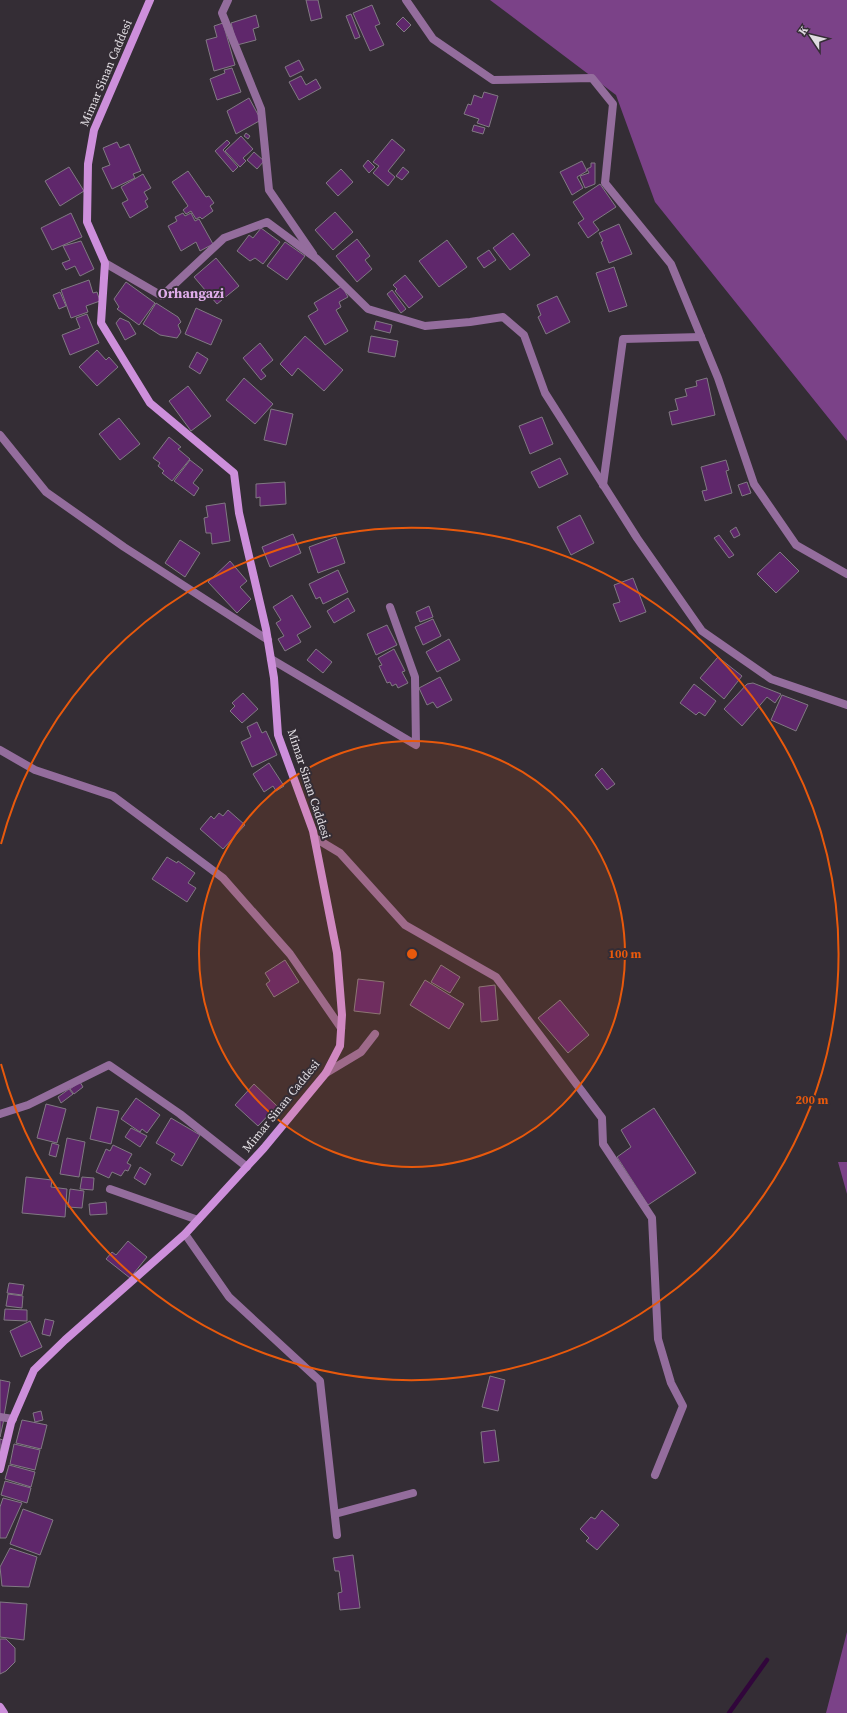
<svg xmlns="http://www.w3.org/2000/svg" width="847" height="1713" viewBox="0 0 847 1713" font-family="'Source Serif 4',serif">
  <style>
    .forest { fill: #7b4288 }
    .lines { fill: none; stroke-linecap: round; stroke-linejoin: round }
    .stream { stroke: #31063b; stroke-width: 4.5 }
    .building { fill: #5f276b; stroke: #817983 }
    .lane { stroke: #946d9d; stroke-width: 8 }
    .street { stroke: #946d9d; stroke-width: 8 }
    .secondary { stroke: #cd8fdb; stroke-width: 8 }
    .ring { fill: none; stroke: #e8590c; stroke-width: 2 }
    .labels { text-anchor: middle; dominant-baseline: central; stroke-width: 4; stroke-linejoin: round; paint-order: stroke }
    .street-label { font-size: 12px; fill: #e0dce1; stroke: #342d35 }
    .quarter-label { font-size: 14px; font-weight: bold; fill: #dfadea; stroke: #342d35 }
    .centre { fill: #e8590c; stroke: #342d35; stroke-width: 2 }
    .ring-label { font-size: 12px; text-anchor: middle; font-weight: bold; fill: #e8590c; stroke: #342d35; stroke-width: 4; stroke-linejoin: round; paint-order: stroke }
  </style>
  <rect width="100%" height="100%" fill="#342d35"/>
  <!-- forest -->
  <g class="forest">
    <polygon points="490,0 847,0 847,441 655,202 616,95"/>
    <polygon points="838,1162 847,1162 847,1194"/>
    <polygon points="847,1632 847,1713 825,1713 826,1713"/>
  </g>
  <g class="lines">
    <!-- stream -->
    <polyline class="stream" points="729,1713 767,1660"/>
  </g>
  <!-- building -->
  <g class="building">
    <polygon points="306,0 318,0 322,18 311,21"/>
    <polygon points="372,5 380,24 375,26 384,45 370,51 353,13"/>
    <polygon points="351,14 360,37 355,39 346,16"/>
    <polygon points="256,15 259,27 253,29 256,40 237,45 231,23"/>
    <polygon points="403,17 411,25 404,32 396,24"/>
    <polygon points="223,23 235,65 214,71 206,40 217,37 214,26"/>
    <polygon points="299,60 304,70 290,77 285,67"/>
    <polygon points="232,68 241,92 217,100 210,79 225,73 224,70"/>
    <polygon points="301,76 306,85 316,79 321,88 299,100 289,82"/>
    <polygon points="484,92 498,96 489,127 477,123 479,119 464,114 468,104 471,105 474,95 482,98"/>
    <polygon points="249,98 261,120 236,134 227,111"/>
    <polygon points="474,125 485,128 483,134 472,131"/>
    <polygon points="246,133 250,136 248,139 244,136"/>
    <polygon points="241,136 253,149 243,158 246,161 240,167 225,151"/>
    <polygon points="392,139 405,150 388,171 395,177 388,186 373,173 379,166 373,162"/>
    <polygon points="227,140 230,143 223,150 238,167 233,172 215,151"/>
    <polygon points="117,142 120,148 129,144 141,171 133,174 135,178 112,189 102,168 110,165 103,148"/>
    <polygon points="254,152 264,161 257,169 247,160"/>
    <polygon points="368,160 375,167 369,173 363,166"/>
    <polygon points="582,161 587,171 577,177 583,188 572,195 560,172"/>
    <polygon points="591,163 595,163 595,184 585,188 580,176 589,173 587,169 591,167"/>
    <polygon points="69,167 84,191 60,206 45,181"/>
    <polygon points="403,167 409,172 402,180 396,176"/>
    <polygon points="341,169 353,182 338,196 326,183"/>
    <polygon points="188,171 206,197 209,196 214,203 210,206 213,211 202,219 200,217 196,219 191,211 186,214 183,210 188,206 172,182"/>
    <polygon points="143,174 151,188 144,192 148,199 145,201 148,207 130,218 122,203 128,200 121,187"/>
    <polygon points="600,184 616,207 593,222 599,230 588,238 578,223 584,219 573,202"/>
    <polygon points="335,212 353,232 333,250 315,230"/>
    <polygon points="71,213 82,237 52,250 41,228"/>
    <polygon points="183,213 185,216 191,213 195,221 199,219 213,244 200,251 196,242 181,251 168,226 177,221 175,217"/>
    <polygon points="619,224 632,254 609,263 601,242 603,241 599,233"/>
    <polygon points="261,228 280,242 263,264 255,258 250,261 237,251 249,235 253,238"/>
    <polygon points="513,233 530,255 510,270 493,248"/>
    <polygon points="357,239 370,256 365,260 372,269 357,282 336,256"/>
    <polygon points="447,240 467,267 439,287 419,261"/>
    <polygon points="81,241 94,269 80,276 75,266 66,270 62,263 70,260 63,246"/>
    <polygon points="285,242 305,256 287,280 267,266"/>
    <polygon points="489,250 496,260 484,268 477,258"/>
    <polygon points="216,258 239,286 217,304 194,277"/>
    <polygon points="614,267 627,306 609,312 596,273"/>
    <polygon points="405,275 423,297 409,308 395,291 397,289 393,285"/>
    <polygon points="89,280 93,293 97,292 100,301 86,306 88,312 71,318 61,290"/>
    <polygon points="126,282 155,303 139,325 117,309 119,307 114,299"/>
    <polygon points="342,286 348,297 339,302 341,307 336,310 348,331 325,345 308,316 318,310 314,303"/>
    <polygon points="392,290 406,309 401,313 387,294"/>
    <polygon points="60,292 66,306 59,309 53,295"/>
    <polygon points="557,296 570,322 546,334 538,317 541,315 537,305"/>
    <polygon points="156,303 178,317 181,322 178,325 181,332 177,338 160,335 143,324"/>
    <polygon points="196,308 222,320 211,345 185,334"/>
    <polygon points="87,314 99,343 70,355 62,335 80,328 76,318"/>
    <polygon points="120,318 129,322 136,334 125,340 116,323"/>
    <polygon points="376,321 392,325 390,333 374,329"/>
    <polygon points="305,336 343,370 324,391 298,368 292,376 280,364"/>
    <polygon points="371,336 398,341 395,357 368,352"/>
    <polygon points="260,343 273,360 261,370 266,376 261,380 243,358"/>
    <polygon points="97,350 106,360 109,357 118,367 97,386 79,367"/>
    <polygon points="197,352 208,359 200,374 189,367"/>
    <polygon points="244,378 273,404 255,424 226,400"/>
    <polygon points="707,378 715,415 672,425 669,412 678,410 675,399 687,396 685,389 697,386 696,381"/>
    <polygon points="188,386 211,416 191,431 169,401"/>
    <polygon points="271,409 293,414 286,445 264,440"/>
    <polygon points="542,417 553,444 530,454 519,426"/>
    <polygon points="119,418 140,444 120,460 99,434"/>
    <polygon points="169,437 181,447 178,449 190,459 172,481 162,473 164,471 158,466 160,463 153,458"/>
    <polygon points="560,458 568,474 539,488 531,472"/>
    <polygon points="190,460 203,470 193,483 199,488 194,496 174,481"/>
    <polygon points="726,460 729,470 726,471 732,493 705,501 702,491 707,490 701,467"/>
    <polygon points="285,482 286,504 260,506 260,497 256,498 256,484"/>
    <polygon points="747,482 751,493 742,496 738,485"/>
    <polygon points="225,503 230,541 212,544 211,533 206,533 204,518 208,517 206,506"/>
    <polygon points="580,515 594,543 571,555 557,527"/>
    <polygon points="736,527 740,535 734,538 730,531"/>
    <polygon points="293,534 301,553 270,567 262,547"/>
    <polygon points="719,535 734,555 729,558 714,538"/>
    <polygon points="336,537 345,563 318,573 309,547"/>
    <polygon points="180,540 200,553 185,577 165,563"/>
    <polygon points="780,552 799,571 776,593 757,574"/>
    <polygon points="230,561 247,581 240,587 251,599 237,613 208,582"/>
    <polygon points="338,570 348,592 323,604 320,597 316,599 309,584"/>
    <polygon points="633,578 646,612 620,622 613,604 620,602 614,585"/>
    <polygon points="292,595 311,627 297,635 301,642 285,651 278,639 284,636 276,623 281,620 273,607"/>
    <polygon points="348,598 355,611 334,623 327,611"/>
    <polygon points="429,606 433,617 420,622 416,612"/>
    <polygon points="433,619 441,636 423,645 415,627"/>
    <polygon points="387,625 397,645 376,655 367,634"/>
    <polygon points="449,639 460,660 437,672 426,652"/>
    <polygon points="316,649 332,662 323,673 307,660"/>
    <polygon points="394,649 405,671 402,672 408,683 398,688 396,684 392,686 390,682 387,683 379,666 382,665 378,658"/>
    <polygon points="718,657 742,676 724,699 700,678"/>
    <polygon points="440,677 452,700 437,708 433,702 427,705 419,688"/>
    <polygon points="753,683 781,694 775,703 767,697 742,726 724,709 747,684"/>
    <polygon points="694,684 716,701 705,716 699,712 696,715 680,703"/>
    <polygon points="243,693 258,709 242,723 230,711 235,706 232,703"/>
    <polygon points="782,695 808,705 796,731 771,720"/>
    <polygon points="257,722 262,733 266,731 277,755 252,767 241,742 251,737 247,727"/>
    <polygon points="269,763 284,786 276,791 273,786 264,792 253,774"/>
    <polygon points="602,768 615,784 607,790 595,775"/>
    <polygon points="228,810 245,825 223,849 200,829 211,816 214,819 219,813 223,816"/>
    <polygon points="167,857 177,863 178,861 195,873 188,883 196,888 187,902 152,879"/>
    <polygon points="285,960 299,982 274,997 266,984 270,981 265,973"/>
    <polygon points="441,965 460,977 450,993 431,982"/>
    <polygon points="358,979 384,982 380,1014 354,1011"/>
    <polygon points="425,980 464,1004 449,1029 410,1005"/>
    <polygon points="495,985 498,1020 481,1022 479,987"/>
    <polygon points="560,1000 589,1035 568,1053 538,1018"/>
    <polygon points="80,1082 83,1087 74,1094 70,1089"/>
    <polygon points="254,1084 277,1106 258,1126 235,1105"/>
    <polygon points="69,1089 73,1094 61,1103 58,1097"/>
    <polygon points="136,1098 160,1115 147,1133 142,1129 140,1132 121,1119"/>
    <polygon points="46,1104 66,1109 57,1143 37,1138"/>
    <polygon points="97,1107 119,1111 111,1144 90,1139"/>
    <polygon points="654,1108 696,1173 648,1205 617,1157 631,1147 621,1130"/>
    <polygon points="171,1118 200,1135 182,1166 171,1160 175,1154 156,1143"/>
    <polygon points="131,1128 147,1136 140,1147 125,1137"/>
    <polygon points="67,1138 85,1142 79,1177 60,1174"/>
    <polygon points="52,1143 59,1145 56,1157 49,1155"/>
    <polygon points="113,1145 132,1154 127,1163 131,1165 128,1171 125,1170 121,1176 112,1172 109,1178 96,1172 106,1149 110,1151"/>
    <polygon points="140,1167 151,1174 145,1185 134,1178"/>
    <polygon points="26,1177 52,1180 51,1187 67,1189 65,1217 22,1213"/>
    <polygon points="82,1177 94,1178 93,1190 80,1189"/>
    <polygon points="70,1189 84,1191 82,1208 68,1207"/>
    <polygon points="106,1202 107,1214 90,1215 89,1204"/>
    <polygon points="128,1241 147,1257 130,1278 106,1259 112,1252 116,1255"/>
    <polygon points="9,1283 24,1285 22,1295 7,1293"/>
    <polygon points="8,1294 23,1296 22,1308 6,1306"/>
    <polygon points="5,1309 27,1310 27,1321 4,1320"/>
    <polygon points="45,1319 54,1321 50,1336 42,1334"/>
    <polygon points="30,1321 42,1347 21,1357 10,1331"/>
    <polygon points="490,1376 505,1380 498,1411 482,1407"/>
    <polygon points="0,1380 10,1382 4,1416 0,1416"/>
    <polygon points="41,1411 43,1420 35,1422 33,1413"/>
    <polygon points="0,1418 4,1419 0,1437"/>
    <polygon points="22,1420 47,1425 41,1449 16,1443"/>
    <polygon points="495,1430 499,1461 484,1463 481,1432"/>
    <polygon points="0,1439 3,1440 0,1452"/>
    <polygon points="14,1444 40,1450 35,1470 10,1464"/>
    <polygon points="9,1465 35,1472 31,1487 5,1479"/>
    <polygon points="5,1481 31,1488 27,1503 1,1495"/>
    <polygon points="3,1498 22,1503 6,1538 0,1538 0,1507"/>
    <polygon points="23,1509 53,1520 40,1555 10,1544"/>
    <polygon points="602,1510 619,1525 597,1550 586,1541 589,1538 580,1529 591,1517 595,1519"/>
    <polygon points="10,1548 37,1557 29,1587 2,1586 0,1567"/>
    <polygon points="353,1555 360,1608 340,1610 338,1593 342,1592 339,1571 335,1571 333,1558"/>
    <polygon points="0,1602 27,1604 24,1640 0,1637"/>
    <polygon points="0,1639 6,1639 15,1648 15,1662 6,1671 0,1674"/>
  </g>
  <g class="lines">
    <!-- lane -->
    <polyline class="lane" points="0,1417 13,1419"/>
    <!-- street -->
    <g class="street">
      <polyline points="228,0 222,13 261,109 269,190 313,254"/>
      <polyline points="406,0 433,39 493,80 592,78 613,104 605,183 671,264 718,378 754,484 796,545 847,574"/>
      <polyline points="105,263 162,296 224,238 267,222 317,259 368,309 425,326 470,322 503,317 524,335 545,393 637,538 702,631 771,679 847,705"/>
      <polyline points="0,435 46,492 124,547 268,640"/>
      <polyline points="603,485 623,339 701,337"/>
      <polyline points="271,659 416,745 415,677 390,607"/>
      <polyline points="0,750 35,770 113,796 223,878 290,954 341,1028"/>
      <polyline points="315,838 340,853 405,925 496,977 602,1118 603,1144 652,1218 658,1339 671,1383 683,1406 655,1475"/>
      <polyline points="326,1073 361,1052 375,1034"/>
      <polyline points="0,1114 28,1105 109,1065 180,1114 247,1167"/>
      <polyline points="110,1189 198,1220"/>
      <polyline points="185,1234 229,1297 320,1381 337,1535"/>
      <polyline points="335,1514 413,1493"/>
    </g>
    <!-- secondary -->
    <g class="secondary">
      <polyline points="0,1469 11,1423 34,1370 65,1340 185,1234 264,1148 326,1073 340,1046 342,1015 337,953 313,831 278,735 274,678 266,629 239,513 234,473 150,403 101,323 105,263 87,222 88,164 94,130 150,0"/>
      <polyline points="0,1707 4,1713"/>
    </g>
  </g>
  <!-- distance rings -->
  <circle cx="412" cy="954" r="213" fill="#e8590c" fill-opacity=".12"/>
  <g class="ring">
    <circle cx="412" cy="954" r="213"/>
    <path d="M1 844A426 426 0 1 1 1 1064"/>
  </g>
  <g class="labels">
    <!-- street labels -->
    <g class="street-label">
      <text transform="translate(106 73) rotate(-67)">Mimar Sinan Caddesi</text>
      <text transform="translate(309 784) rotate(72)">Mimar Sinan Caddesi</text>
      <text transform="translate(281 1106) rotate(-51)">Mimar Sinan Caddesi</text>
    </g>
    <!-- quarter labels -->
    <g class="quarter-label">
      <text x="191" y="293">Orhangazi</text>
    </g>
  </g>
  <circle cx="412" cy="954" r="6" class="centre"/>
  <g class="ring-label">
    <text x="625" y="958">100 m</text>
    <text x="812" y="1104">200 m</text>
  </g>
  <!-- north arrow -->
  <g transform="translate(811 36) rotate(305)" stroke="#342d35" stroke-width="3" paint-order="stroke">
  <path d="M0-3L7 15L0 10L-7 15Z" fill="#e0dce1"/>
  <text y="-6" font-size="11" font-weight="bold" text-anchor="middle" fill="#e0dce1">K</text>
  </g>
</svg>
